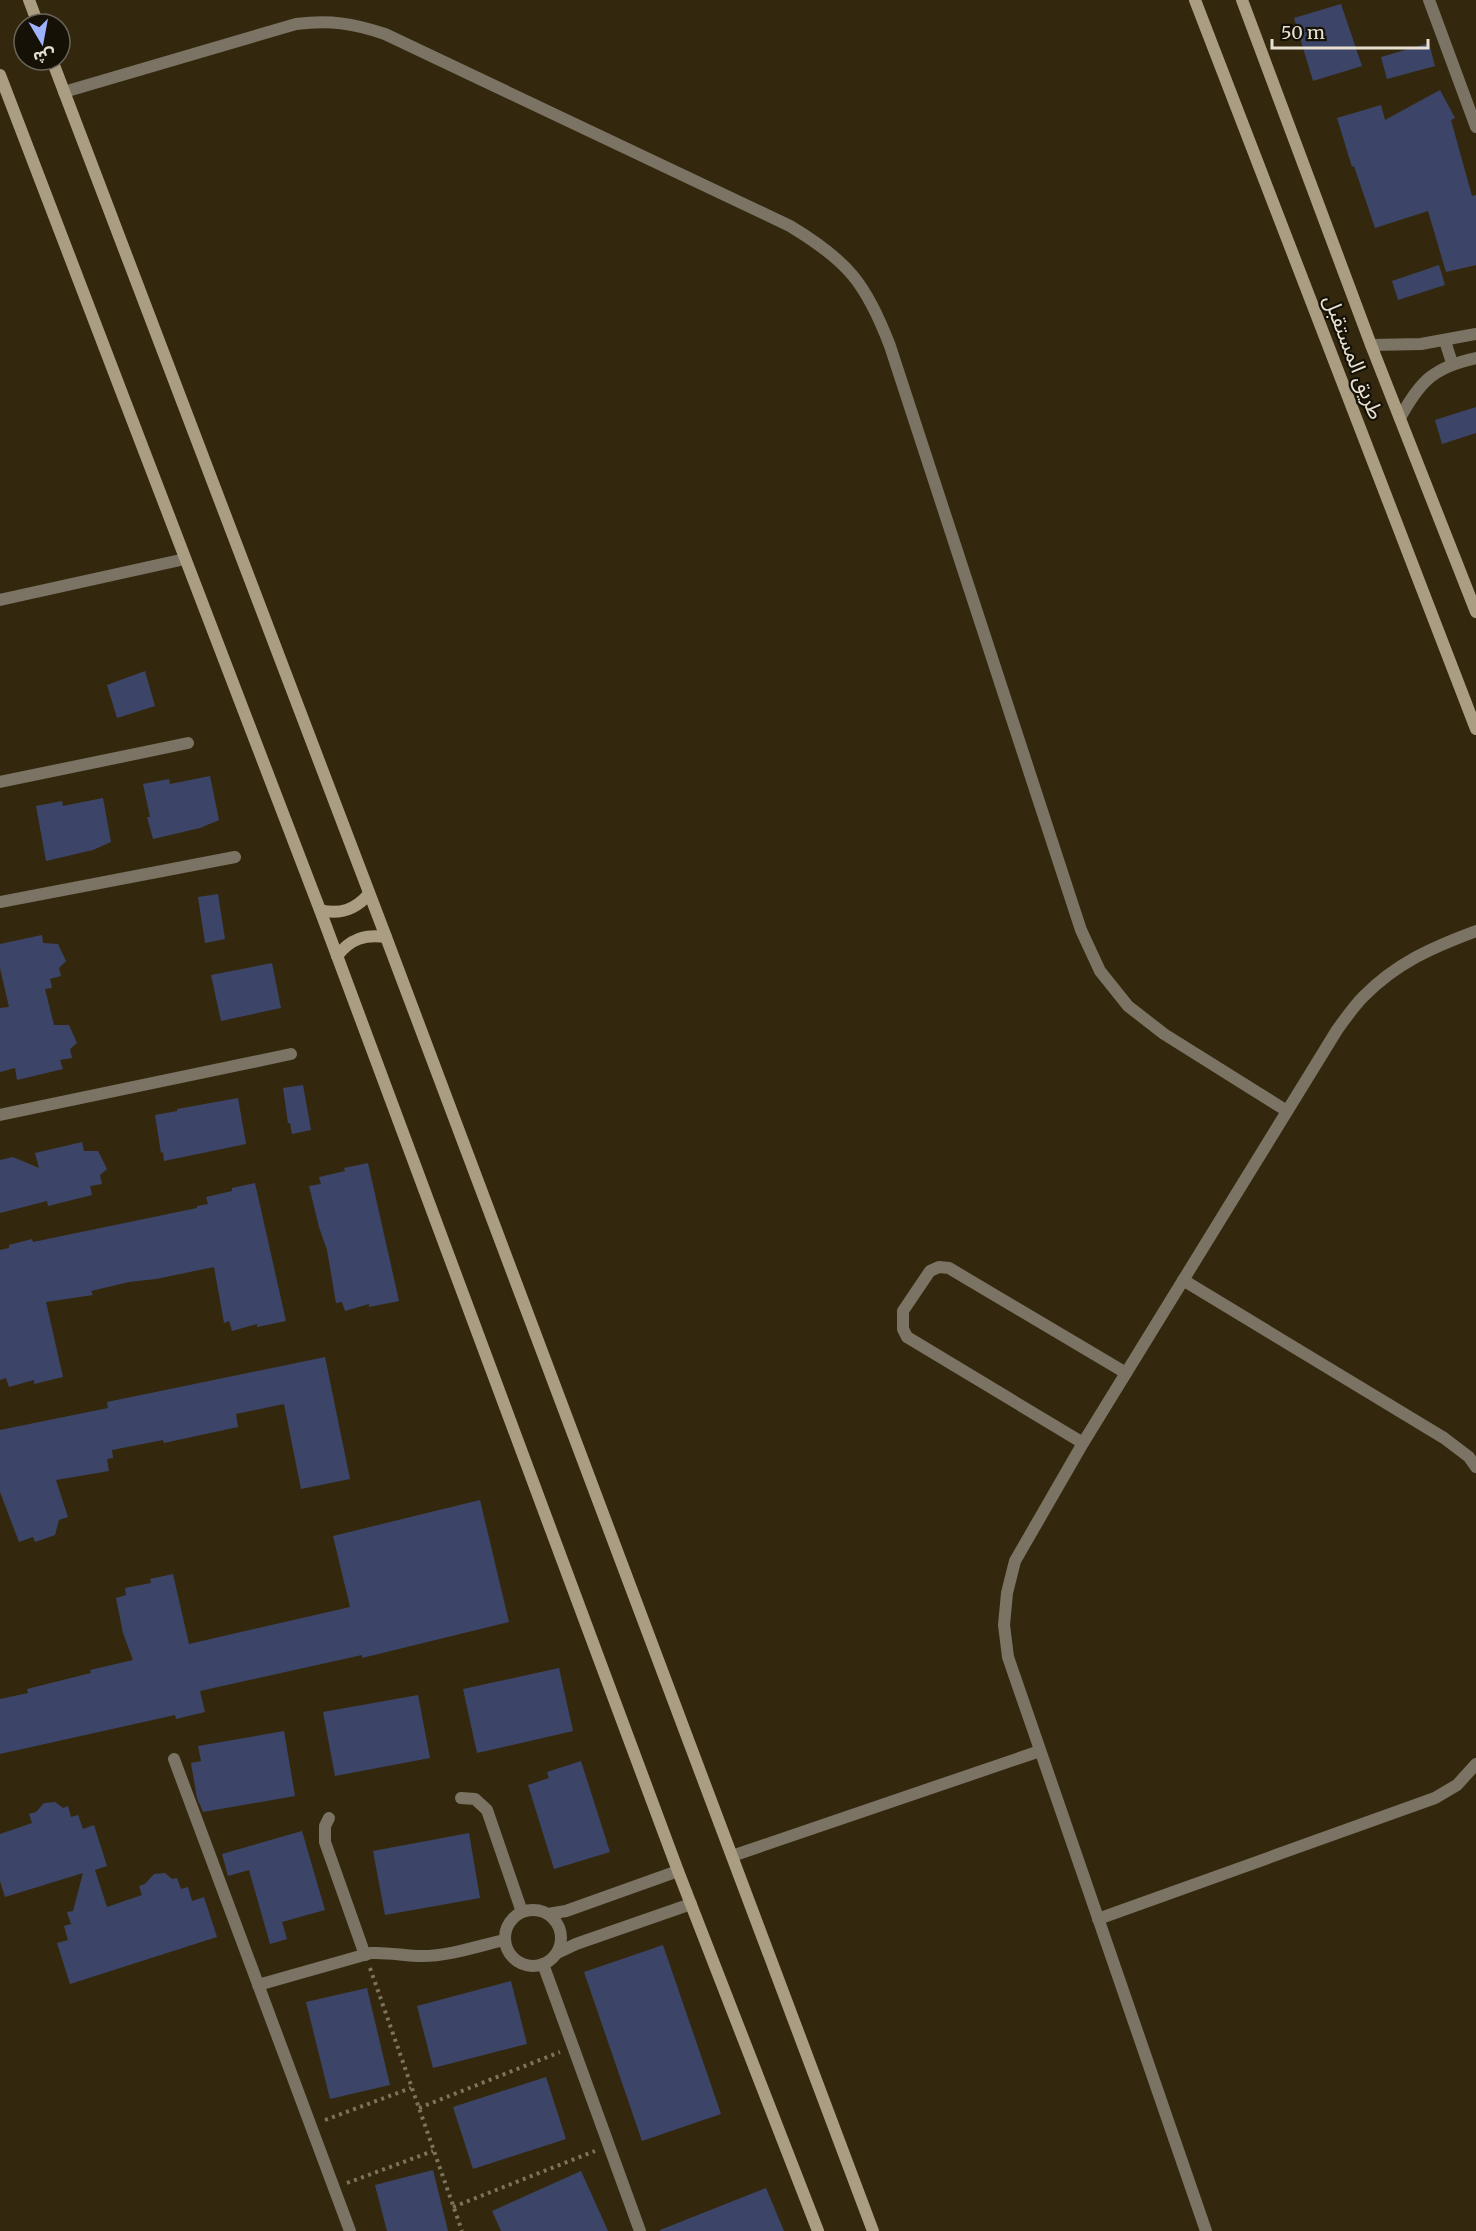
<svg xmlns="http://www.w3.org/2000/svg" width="1476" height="2231" viewBox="0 0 1476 2231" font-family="Merriweather,'Noto Sans Arabic',serif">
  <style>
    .building { fill: #3c4568 }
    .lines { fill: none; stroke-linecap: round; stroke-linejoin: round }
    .path { stroke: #7d745e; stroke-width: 4; stroke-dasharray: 3 4.5; stroke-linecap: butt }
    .lane { stroke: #7b7363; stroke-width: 12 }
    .street { stroke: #7b7363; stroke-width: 12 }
    .secondary { stroke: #aa9d82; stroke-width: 12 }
    .labels { text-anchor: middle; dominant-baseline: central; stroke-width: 4.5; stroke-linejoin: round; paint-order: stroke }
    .street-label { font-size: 21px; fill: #e7e0d1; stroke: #161107 }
  </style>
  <rect width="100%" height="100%" fill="#33280e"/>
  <!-- building -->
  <g class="building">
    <polygon points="1341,4 1362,66 1313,81 1294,18"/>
    <polygon points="1429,43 1435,66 1387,79 1381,57"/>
    <polygon points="1440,90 1455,118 1451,120 1472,196 1476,195 1476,265 1446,272 1428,211 1375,228 1354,166 1352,167 1337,118 1381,105 1385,120"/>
    <polygon points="1439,265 1445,285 1398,300 1392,281"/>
    <polygon points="1476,407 1476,433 1442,444 1435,420"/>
    <polygon points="145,671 155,706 117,718 107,685"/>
    <polygon points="210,776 219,820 200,828 153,839 147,817 150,817 143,784 169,779 170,784"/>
    <polygon points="103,798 111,842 93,850 46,861 36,806 62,801 63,806"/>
    <polygon points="218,894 225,939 205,943 198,897"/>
    <polygon points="42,935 43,943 58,944 66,961 59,968 61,976 50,979 52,988 45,989 54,1025 69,1025 77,1043 70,1049 72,1058 60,1060 63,1069 17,1080 15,1068 0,1072 0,1008 9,1007 0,968 0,944"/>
    <polygon points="272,963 281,1008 221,1021 211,975"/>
    <polygon points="303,1085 311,1130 292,1134 290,1123 288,1123 283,1088"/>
    <polygon points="238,1098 246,1144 164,1161 163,1152 161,1153 155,1115 177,1111 177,1109"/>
    <polygon points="82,1142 84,1151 98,1151 107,1169 100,1175 102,1184 90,1186 92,1195 48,1206 47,1201 0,1213 0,1160 13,1157 39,1168 35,1153"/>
    <polygon points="368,1163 399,1301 369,1307 369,1304 345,1311 342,1302 336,1303 327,1250 319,1227 309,1186 321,1184 319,1177 345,1171 344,1168"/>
    <polygon points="255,1183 286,1321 257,1327 257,1324 232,1331 229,1321 224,1323 214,1267 156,1279 129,1282 91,1291 93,1295 46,1302 63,1377 34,1384 34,1380 9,1387 6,1378 0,1380 0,1250 9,1248 9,1245 32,1239 33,1242 197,1208 197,1206 208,1204 206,1197 232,1191 232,1188"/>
    <polygon points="325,1357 350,1479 301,1489 284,1404 236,1414 238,1427 164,1443 163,1440 112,1450 113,1458 107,1459 109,1471 56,1480 68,1517 59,1520 55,1535 35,1542 33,1537 19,1542 0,1492 0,1430 108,1408 107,1402"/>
    <polygon points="480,1500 509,1622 362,1658 362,1655 200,1691 205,1712 176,1719 175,1715 0,1754 0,1699 28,1693 27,1689 91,1673 90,1670 133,1660 123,1633 116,1598 126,1595 125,1588 151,1583 150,1579 173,1574 189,1644 350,1607 333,1536"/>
    <polygon points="559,1668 573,1731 477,1753 463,1689"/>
    <polygon points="418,1695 430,1758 335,1776 323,1712"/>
    <polygon points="284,1731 295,1796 203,1812 197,1798 191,1763 201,1761 198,1746"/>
    <polygon points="581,1761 610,1852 554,1869 528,1785 549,1778 547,1772"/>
    <polygon points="55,1802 63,1808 68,1806 71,1817 78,1815 83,1829 94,1825 107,1866 95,1870 107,1907 142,1895 139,1886 145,1884 154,1874 165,1873 172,1879 177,1878 181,1889 188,1887 192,1901 204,1897 217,1937 70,1984 57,1943 68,1940 64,1926 71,1924 67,1912 73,1911 83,1873 5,1897 0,1881 0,1834 32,1823 29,1814 36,1812 44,1803"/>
    <polygon points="302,1831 325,1910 282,1922 287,1939 270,1944 249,1870 228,1876 222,1854"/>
    <polygon points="469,1833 480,1898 385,1915 373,1851"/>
    <polygon points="663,1945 721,2114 642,2141 584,1972"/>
    <polygon points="511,1981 527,2044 433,2068 417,2006"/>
    <polygon points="367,1988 390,2085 330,2099 306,2002"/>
    <polygon points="546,2077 566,2139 473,2169 453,2107"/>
    <polygon points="433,2170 448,2231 387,2231 375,2185"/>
    <polygon points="581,2171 608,2231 501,2231 492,2211"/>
    <polygon points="766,2188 784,2231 660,2231 660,2230"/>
  </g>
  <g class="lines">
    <!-- path -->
    <g class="path">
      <polyline points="370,1968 462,2231"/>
      <polyline points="419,2108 560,2052"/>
      <polyline points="325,2120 411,2088"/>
      <polyline points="347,2183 433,2151"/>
      <polyline points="453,2207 595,2151"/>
    </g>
    <!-- lane -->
    <polyline class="lane" points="1083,1443 907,1337 903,1329 903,1311 930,1271 939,1267 949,1268 1126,1373"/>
    <!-- street -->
    <g class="street">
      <polyline points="1429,0 1476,127"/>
      <path d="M64,92l232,-68c34,-4 56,-1 89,10l405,192c58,35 76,57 100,120l191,584 19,41 28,35 36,28 123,77"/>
      <polyline points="1445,341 1452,363"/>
      <polyline points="1371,345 1421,344 1476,334"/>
      <path d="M1400,418c20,-37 34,-51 76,-60"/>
      <polyline points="0,600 185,559"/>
      <polyline points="0,782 188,743"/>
      <polyline points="0,902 235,857"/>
      <polyline points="0,1115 291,1054"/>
      <polyline points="1183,1280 1444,1438 1469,1457 1476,1467"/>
      <polyline points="174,1759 350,2231"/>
      <polyline points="461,1798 475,1799 487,1810 522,1912"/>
      <polyline points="329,1818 325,1826 325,1842 365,1955"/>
      <polyline points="732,1856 1040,1751"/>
      <circle cx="533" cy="1938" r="28"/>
      <polyline points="548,1914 566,1911 678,1871"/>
      <polyline points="1098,1919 1435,1798 1457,1785 1476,1764"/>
      <polyline points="557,1953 576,1944 691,1904"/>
      <polyline points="543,1964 640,2231"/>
      <path d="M258,1985l113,-32c18,-1 34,3 51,3 27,0 56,-10 82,-16"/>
      <path d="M1206,2231l-198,-574 -4,-32 3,-32 8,-32 68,-118 254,-413c8,-11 17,-24 26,-33 33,-34 70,-50 113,-66"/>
    </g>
    <!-- secondary -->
    <g class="secondary">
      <polyline points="29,0 38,24"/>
      <polyline points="1195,0 1476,729"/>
      <polyline points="1242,0 1371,345 1476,612"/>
      <polyline points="52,60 386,937 873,2231"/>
      <polyline points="0,75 320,910 678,1871 818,2231"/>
      <path d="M320,910c20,5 35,0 49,-16"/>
      <path d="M337,956c13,-17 28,-22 49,-19"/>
    </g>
  </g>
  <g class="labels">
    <!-- street labels -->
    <g class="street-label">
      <text transform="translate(1354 357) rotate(69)">طريق المستقبل</text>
    </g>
  </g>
  <!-- north arrow -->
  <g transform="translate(42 42) rotate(170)"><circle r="28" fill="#161107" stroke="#6a6458" stroke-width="1.5"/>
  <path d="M0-4.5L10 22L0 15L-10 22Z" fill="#9eb3fd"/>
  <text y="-9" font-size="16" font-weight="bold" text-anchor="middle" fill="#e7e0d1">ش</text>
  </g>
  <!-- scale -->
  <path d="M1272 39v9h156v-9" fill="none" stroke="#e7e0d1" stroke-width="3"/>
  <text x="1281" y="39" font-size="18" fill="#e7e0d1" stroke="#161107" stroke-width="4.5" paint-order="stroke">50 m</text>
</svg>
